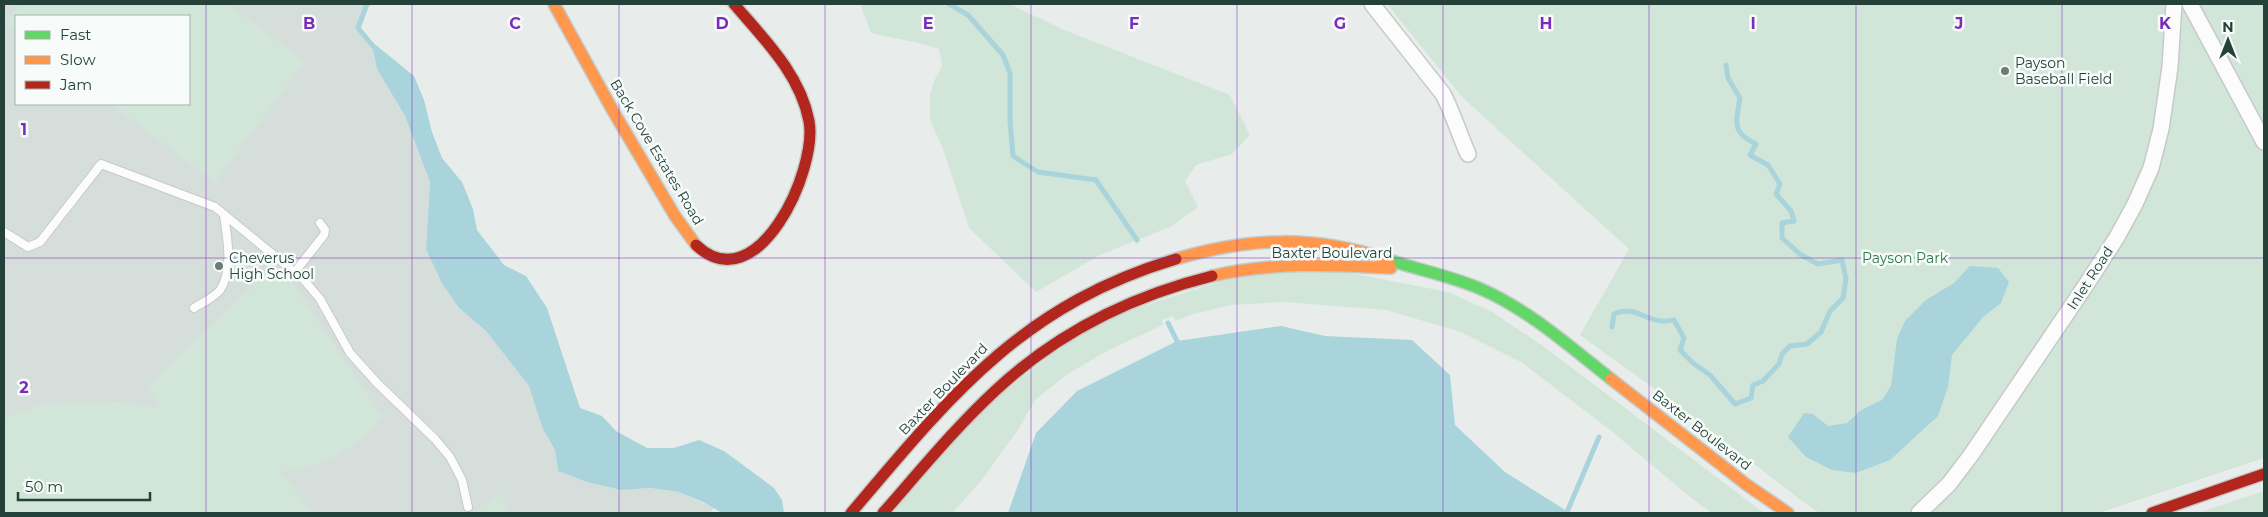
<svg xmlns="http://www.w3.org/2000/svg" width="2268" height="517" viewBox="0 0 2268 517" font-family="Montserrat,sans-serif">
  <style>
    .built { fill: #d6dedb; fill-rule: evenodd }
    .green { fill: #d1e6d8 }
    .water { fill: #a9d4db }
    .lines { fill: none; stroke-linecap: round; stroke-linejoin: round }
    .stream { stroke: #a9d4db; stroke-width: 5 }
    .lane-casing { stroke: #c5cac8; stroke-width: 10 }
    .street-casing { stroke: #c5cac8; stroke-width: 18 }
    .fast-casing { stroke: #c3cbc8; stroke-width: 14 }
    .slow-casing { stroke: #c3cbc8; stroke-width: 14 }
    .jam-casing { stroke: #c3cbc8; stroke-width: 14 }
    .lane { stroke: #fcfcfc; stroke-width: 8 }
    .street { stroke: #fcfcfc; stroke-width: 15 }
    .fast { stroke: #63d668; stroke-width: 11 }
    .slow { stroke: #ff974d; stroke-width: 11 }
    .jam { stroke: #b3261e; stroke-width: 11 }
    .grid { fill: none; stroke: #7b2cbf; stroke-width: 1; stroke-opacity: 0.55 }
    .poi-dot { fill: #697e78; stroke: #f7fbf9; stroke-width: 2 }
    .labels { text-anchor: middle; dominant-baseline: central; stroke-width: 5; stroke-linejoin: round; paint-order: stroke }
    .poi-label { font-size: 14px; fill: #24423a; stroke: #f7fbf9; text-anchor: start }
    .street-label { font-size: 14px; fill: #24423a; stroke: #f7fbf9 }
    .park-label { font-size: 14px; fill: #2d7a4b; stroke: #f7fbf9 }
    .grid-label { font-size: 16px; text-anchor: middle; font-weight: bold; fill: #7b2cbf; stroke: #f7fbf9; stroke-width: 5; stroke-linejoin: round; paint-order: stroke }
  </style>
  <rect width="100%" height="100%" fill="#e8edeb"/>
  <!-- built -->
  <path class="built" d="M4,4h363l-9,24 13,13 6,28 28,47 25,66 -4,67 33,59 27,23 43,55 13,41 13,23 3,21 29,11 34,8 29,-2 29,4 35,16 -4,5h-706zM16,16h173v88h-173z"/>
  <!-- green -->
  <g class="green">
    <polygon points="20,4 227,4 305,62 215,182 111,104 189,104 189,16 16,16 16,32 5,24"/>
    <path d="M860,4h150l52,25 168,66 20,40 -18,19 -36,11 -11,16 13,26 -26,19 -72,29 -64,37 -67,-64 -26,-79 -13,-29v-25l4,-14 8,-15 -3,-17c-22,-8 -45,-10 -68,-16z"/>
    <polygon points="1387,4 2264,4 2264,458 2099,513 1821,513 1814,510 1674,403 1580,335 1629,249 1463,98"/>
    <path d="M269,271l17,2 96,143c-25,35 -62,52 -105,56l10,8 26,33h-309v-95l41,-15 78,-1 37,6 -11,-24z"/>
    <polygon points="1253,271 1350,273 1448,292 1492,312 1543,346 1764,513 1712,513 1690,497 1610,430 1521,362 1461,332 1386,310 1284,302 1231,305 1193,314 1176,321 1173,316 1162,320 1163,325 1107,351 1068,374 1035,400 1018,430 981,481 952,513 889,513 986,405 1096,321"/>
    <polygon points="2264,491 2264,513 2198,513"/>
    <polygon points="498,493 509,507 501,513 472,513"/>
  </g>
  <!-- water -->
  <g class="water">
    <polygon points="371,41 414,76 424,100 432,132 442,158 462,182 473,209 477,230 504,265 526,276 547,308 580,408 602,416 616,431 647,448 674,448 699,440 724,451 774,488 782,500 784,513 722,513 703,502 679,492 650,488 621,490 587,482 558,471 555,450 542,427 529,386 486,331 459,308 442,283 426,249 430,182 405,116 377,69"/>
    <polygon points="1970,266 1998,268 2009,282 2001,303 1983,317 1952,355 1948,387 1938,416 1890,460 1856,473 1832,470 1806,457 1788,437 1804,413 1813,414 1828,426 1847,423 1861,410 1882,400 1891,386 1897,339 1905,321 1926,300 1954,283"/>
    <polygon points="1281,326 1325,336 1412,340 1450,375 1455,425 1505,472 1570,513 1008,513 1036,433 1077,391 1177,341"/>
  </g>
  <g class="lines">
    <!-- stream -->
    <g class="stream">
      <polyline points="367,4 358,28 373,46"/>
      <polyline points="949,4 968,15 1003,55 1010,73 1010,121 1013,156 1038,172 1096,180 1137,240"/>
      <polyline points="1168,323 1177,341"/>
      <path d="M1612,327l2,-13c19,-9 29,5 47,7 4,1 9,-1 13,-1l10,18 -4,12 13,13 17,12 25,29 16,-6 2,-13 10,-4 16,-17 3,-10 8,-8 17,-2 14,-12 9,-21 13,-13 3,-19 -4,-19 -24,4 -17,-9 -19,-17v-15l12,-2 -3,-10 -15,-17 4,-10 -12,-19 -18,-10 6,-11c-25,-12 -20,-22 -16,-46l-12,-20 -2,-13"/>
      <polyline points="1567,512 1599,437"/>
    </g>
    <defs>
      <g id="lane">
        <polyline points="4,232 28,247 40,242 101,164 215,207 304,280 320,299 350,353 377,383 435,439 450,457 462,480 468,507"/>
        <polyline points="294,273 324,235 325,230 320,223"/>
        <path d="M194,308c8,-5 21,-11 26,-18 14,-21 7,-52 4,-75"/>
      </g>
      <g id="street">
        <path d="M1372,4l71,90c10,19 16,40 25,60"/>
        <polyline points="2190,4 2264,142"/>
        <polyline points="1919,513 1949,484 1971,455 2086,285 2117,237 2135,204 2151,168 2161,129 2170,67 2174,4"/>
      </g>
      <path id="fast" d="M1389,260c30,10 62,16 92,29 48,21 88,57 130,90"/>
      <g id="slow">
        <polyline points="554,4 613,111 675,216 696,245"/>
        <path d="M1176,259c74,-22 140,-24 213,1"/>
        <path d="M1212,276c59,-14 119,-11 179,-8"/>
        <polyline points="1611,379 1747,485 1788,513"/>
      </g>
      <g id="jam">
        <path d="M696,245c61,58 122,-75 113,-124 -9,-47 -45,-82 -75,-117"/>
        <path d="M851,513c99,-117 171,-208 325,-254"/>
        <path d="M883,513c37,-42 72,-85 113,-123 61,-57 136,-94 216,-114"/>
        <polyline points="2152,513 2264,474"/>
      </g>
    </defs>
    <!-- lane casing -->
    <use href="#lane" class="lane-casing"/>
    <!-- street casing -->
    <use href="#street" class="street-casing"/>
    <!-- fast casing -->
    <use href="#fast" class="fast-casing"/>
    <!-- slow casing -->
    <use href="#slow" class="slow-casing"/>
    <!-- jam casing -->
    <use href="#jam" class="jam-casing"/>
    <!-- lane -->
    <use href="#lane" class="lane"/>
    <!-- street -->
    <use href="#street" class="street"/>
    <!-- fast -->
    <use href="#fast" class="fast"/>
    <!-- slow -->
    <use href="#slow" class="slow"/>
    <!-- jam -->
    <use href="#jam" class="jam"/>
  </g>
  <!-- grid -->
  <path class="grid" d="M206,4v509M412,4v509M619,4v509M825,4v509M1031,4v509M1237,4v509M1443,4v509M1649,4v509M1856,4v509M2062,4v509M4,258h2260"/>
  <!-- markers -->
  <g class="poi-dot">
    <circle cx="2005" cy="71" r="5"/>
    <circle cx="219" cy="266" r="5"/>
  </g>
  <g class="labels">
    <!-- poi labels -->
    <g class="poi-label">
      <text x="2015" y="63">Payson<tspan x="2015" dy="16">Baseball Field</tspan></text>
      <text x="229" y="258">Cheverus<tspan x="229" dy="16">High School</tspan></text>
    </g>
    <!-- street labels -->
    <g class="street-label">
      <text transform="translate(657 152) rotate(59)">Back Cove Estates Road</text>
      <text x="1332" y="253">Baxter Boulevard</text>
      <text transform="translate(2090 278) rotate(-57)">Inlet Road</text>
      <text transform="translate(943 389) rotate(-46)">Baxter Boulevard</text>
      <text transform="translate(1702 430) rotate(38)">Baxter Boulevard</text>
    </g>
    <!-- park labels -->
    <g class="park-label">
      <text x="1905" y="258">Payson Park</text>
    </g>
  </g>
  <g class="grid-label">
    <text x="309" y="29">B</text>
    <text x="515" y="29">C</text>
    <text x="722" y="29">D</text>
    <text x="928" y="29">E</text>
    <text x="1134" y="29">F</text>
    <text x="1340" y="29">G</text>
    <text x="1546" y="29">H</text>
    <text x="1753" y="29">I</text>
    <text x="1959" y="29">J</text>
    <text x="2165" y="29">K</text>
    <text x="24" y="135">1</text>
    <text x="24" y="393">2</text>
  </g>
  <!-- border -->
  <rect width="2268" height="517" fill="none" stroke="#24423a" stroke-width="10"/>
  <!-- legend -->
  <rect x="15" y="15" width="175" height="90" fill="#f7fbf9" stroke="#a3b1ad"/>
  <rect x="25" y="31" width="25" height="8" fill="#63d668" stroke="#a3b1ad"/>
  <text x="60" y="40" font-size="15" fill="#24423a">Fast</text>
  <rect x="25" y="56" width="25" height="8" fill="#ff974d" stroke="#a3b1ad"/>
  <text x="60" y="65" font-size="15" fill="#24423a">Slow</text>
  <rect x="25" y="81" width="25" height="8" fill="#b3261e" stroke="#a3b1ad"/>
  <text x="60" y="90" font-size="15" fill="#24423a">Jam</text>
  <!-- north arrow -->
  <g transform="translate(2228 40)" stroke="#f7fbf9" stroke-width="4" paint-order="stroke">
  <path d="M0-4L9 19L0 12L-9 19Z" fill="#24423a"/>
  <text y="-8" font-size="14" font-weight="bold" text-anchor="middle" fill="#24423a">N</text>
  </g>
  <!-- scale -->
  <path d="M18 492v8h132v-8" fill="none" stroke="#24423a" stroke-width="2.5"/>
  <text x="25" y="492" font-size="15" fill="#24423a" stroke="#f7fbf9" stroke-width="4" paint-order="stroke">50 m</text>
</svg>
